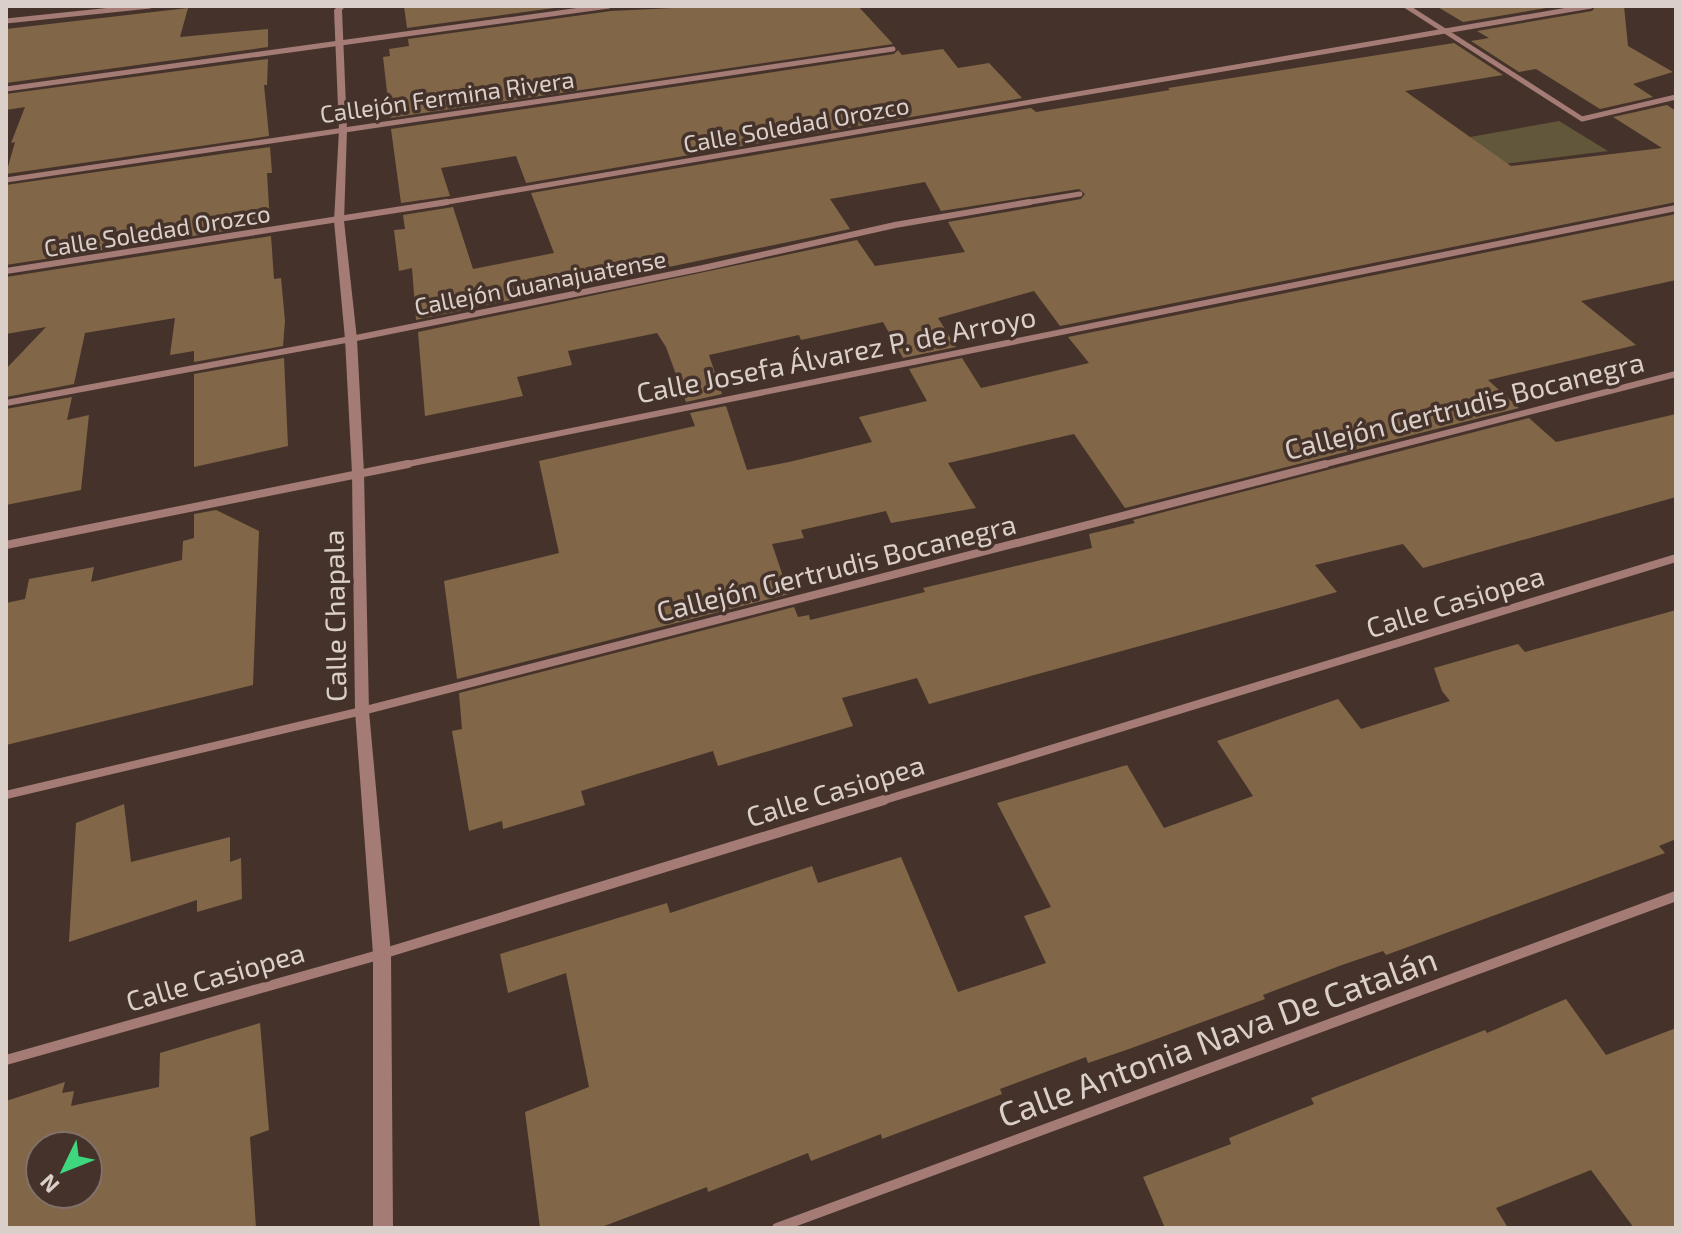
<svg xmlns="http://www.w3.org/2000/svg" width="1682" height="1234" viewBox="0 0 1682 1234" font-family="'Exo 2',sans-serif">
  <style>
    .green { fill: #62573a }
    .building { fill: #816648; fill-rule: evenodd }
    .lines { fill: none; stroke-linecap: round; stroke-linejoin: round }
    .minor-far3 { stroke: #a47b75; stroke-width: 5 }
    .minor-far2 { stroke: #a47b75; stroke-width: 6 }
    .minor-far1 { stroke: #a47b75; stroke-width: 8 }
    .minor { stroke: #a47b75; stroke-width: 10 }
    .tertiary { fill: #a47b75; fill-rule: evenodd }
    .labels { text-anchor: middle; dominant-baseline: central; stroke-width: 7; stroke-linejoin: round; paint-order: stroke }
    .far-street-label { font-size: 24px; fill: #dacfc9; stroke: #45332b }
    .street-label { font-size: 28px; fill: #dacfc9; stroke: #45332b }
    .near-street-label { font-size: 34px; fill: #dacfc9; stroke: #45332b }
  </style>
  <rect width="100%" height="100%" fill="#45332b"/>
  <!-- green -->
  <polygon class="green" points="1559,121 1608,151 1423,174 1403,149"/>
  <!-- building -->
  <g class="building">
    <polygon points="404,6 569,6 407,28"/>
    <polygon points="714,6 858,6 893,44 390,118 383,57 390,56 389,49 409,46 408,39 611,11"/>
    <polygon points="1436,6 1558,6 1463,22"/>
    <polygon points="1596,6 1624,6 1628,46 1673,72 1633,84 1653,97 1600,109 1536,69 1519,72 1471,41 1489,38 1477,31 1592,11"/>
    <polygon points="188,8 180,37 268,29 268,47 6,83 6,29"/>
    <polygon points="1454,43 1503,75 1405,91 1511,166 1662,148 1613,117 1667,105 1676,111 1676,202 1060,326 1034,291 938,318 956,347 903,358 883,322 801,340 799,335 709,355 722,394 686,402 666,347 657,333 568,351 572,365 517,377 523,396 425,416 418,332 857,240 875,266 965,252 948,222 1081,199 1085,194 1079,189 941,211 925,182 830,199 850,229 416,320 412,268 399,271 394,230 405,229 403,215 453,207 473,269 554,253 531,193 1031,108 1036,112 1170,90 1168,88"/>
    <polygon points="943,49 958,68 989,63 1022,98 526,183 516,156 441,168 450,196 401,203 391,129 894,54 898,50 902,55"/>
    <polygon points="268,59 267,85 264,85 269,136 6,174 15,142 11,143 25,107 6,110 6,94"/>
    <polygon points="270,147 272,173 267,173 270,224 6,265 6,185"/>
    <polygon points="1676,214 1676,280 1581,301 1636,345 1488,380 1519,408 1125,508 1074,434 948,463 976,508 891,523 886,511 801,530 804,538 772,544 789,594 457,679 444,581 559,553 539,461 695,426 690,413 726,406 747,470 789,462 872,442 859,417 927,401 909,369 962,358 981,388 1089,363 1068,337"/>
    <polygon points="271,236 274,279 281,278 285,321 283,346 194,362 194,351 170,355 175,318 85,333 74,384 6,397 6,369 46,327 6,334 6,277"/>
    <polygon points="284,358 288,446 194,467 194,374"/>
    <polygon points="72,397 67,420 89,415 81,490 6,505 6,409"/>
    <polygon points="1676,414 1676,497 1423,568 1403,544 1315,565 1337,592 929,704 917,678 842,698 853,726 718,766 713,751 581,791 585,805 503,829 502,821 469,831 452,731 462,729 459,693 794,607 798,617 809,615 810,620 925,592 923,588 1092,548 1089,534 1135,523 1133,520 1529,418 1556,442"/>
    <polygon points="216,510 259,531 253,685 6,745 6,603 25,599 29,579 94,567 91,582 182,560 183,541 194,538 194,514"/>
    <polygon points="1676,610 1676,839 1659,846 1665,853 1386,955 1383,951 1342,965 1263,995 1265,999 1129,1049 1088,1063 1086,1057 1000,1089 1002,1094 882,1139 881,1134 811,1161 808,1153 708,1192 707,1187 599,1228 540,1228 525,1112 589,1087 566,973 508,993 500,954 667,903 670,913 812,866 818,883 901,857 958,992 1046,963 1024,916 1051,907 997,803 1127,765 1164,828 1253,796 1217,741 1338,699 1361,729 1450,701 1442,691 1434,668 1518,644 1525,652"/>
    <polygon points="124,804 131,862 230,837 230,862 241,858 242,899 197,912 197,900 69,942 76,823"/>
    <polygon points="1566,999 1606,1055 1676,1028 1676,1228 1634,1228 1591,1170 1496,1208 1508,1228 1165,1228 1143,1177 1231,1144 1229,1138 1314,1104 1311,1098 1485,1030 1487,1033"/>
    <path d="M260,1023l9,107 -19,7 6,91h-250v-127l59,-19 -3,11 12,-2 -3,15 88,-19 1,-34zM40,1146h48v48h-48z"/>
  </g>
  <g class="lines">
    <!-- minor-far3 -->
    <g class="minor-far3">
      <polyline points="1406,6 1582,119 1676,97"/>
      <polyline points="6,21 150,6"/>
      <polyline points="6,89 609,6"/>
      <polyline points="6,180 893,49"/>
      <polyline points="436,204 1591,6"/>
      <polyline points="1018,204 1080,194"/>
    </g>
    <!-- minor-far2 -->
    <g class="minor-far2">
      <polyline points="6,271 447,202"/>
      <polyline points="6,403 351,339 703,268 895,225 1030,202"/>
      <polyline points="398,466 1676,208"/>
      <polyline points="1318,466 1676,374"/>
    </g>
    <!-- minor-far1 -->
    <g class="minor-far1">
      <polyline points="6,545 408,464"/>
      <polyline points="6,795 362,711 1325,464"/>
      <polyline points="878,802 1676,558"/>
    </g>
    <!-- minor -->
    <g class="minor">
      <polyline points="6,1060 382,954 884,800"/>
      <polyline points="777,1228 1676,896"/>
    </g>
    <!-- tertiary -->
    <polygon class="tertiary" points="338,6 346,6 342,10 347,130 344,221 357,339 364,473 369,711 391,954 393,1228 373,1228 373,954 355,711 352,473 345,339 334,221 339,130 334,10"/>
  </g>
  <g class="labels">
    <!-- far-street labels -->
    <g class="far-street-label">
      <text transform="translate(447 96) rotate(-8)">Callejón Fermina Rivera</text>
      <text transform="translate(796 124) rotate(-10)">Calle Soledad Orozco</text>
      <text transform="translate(157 230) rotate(-9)">Calle Soledad Orozco</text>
      <text transform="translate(540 282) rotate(-11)">Callejón Guanajuatense</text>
    </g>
    <!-- street labels -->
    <g class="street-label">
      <text transform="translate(836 354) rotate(-11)">Calle Josefa Álvarez P. de Arroyo</text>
      <text transform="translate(1464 405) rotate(-14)">Callejón Gertrudis Bocanegra</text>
      <text transform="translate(836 567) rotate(-14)">Callejón Gertrudis Bocanegra</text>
      <text transform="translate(1455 601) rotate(-17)">Calle Casiopea</text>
      <text transform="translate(334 616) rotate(-91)">Calle Chapala</text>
      <text transform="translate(835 790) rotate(-17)">Calle Casiopea</text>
      <text transform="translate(215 976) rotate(-16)">Calle Casiopea</text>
    </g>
    <!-- near-street labels -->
    <g class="near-street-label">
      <text transform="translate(1217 1036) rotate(-20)">Calle Antonia Nava De Catalán</text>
    </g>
  </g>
  <!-- border -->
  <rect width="1682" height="1234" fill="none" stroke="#dacfc9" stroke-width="16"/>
  <!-- north arrow -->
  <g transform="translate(64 1170) rotate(227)"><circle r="38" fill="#45332b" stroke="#81716a" stroke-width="2"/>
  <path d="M0-6L14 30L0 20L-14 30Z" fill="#3ed77d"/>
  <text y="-12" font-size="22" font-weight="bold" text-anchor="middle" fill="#dacfc9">N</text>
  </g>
</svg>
